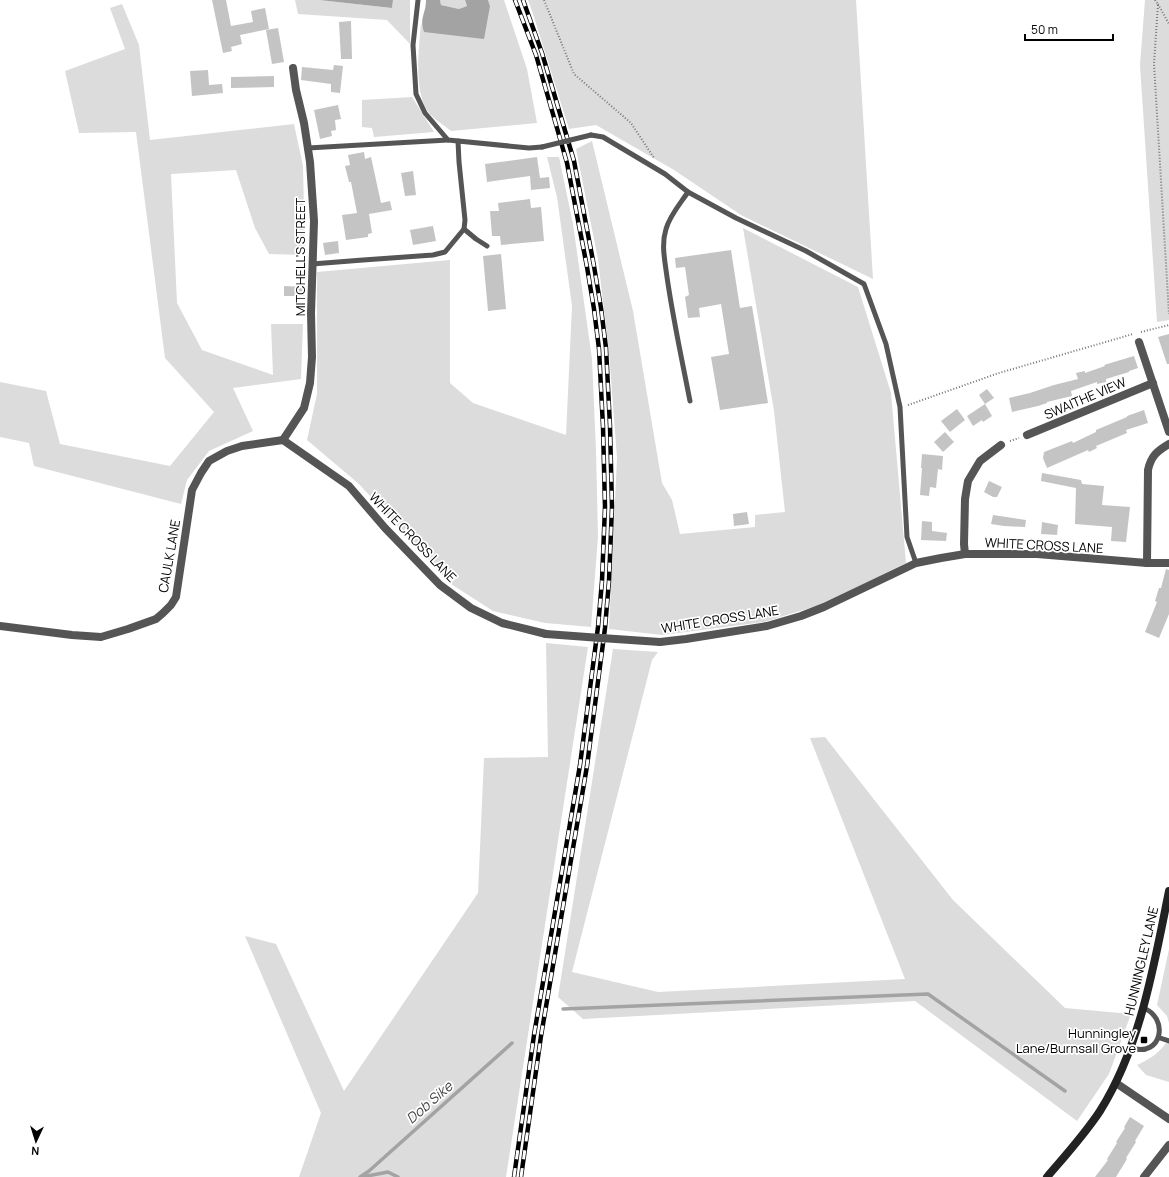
<svg xmlns="http://www.w3.org/2000/svg" width="1169" height="1177" viewBox="0 0 1169 1177" font-family="Manrope,sans-serif">
  <style>
    .green { fill: #dcdcdc }
    .water { fill: #a3a3a3 }
    .lines { fill: none; stroke-linecap: round; stroke-linejoin: round }
    .stream { stroke: #a3a3a3; stroke-width: 3.5 }
    .building { fill: #c4c4c4 }
    .path { stroke: #777; stroke-width: 2; stroke-dasharray: 1 2; stroke-linecap: butt }
    .lane { stroke: #555; stroke-width: 5 }
    .street { stroke: #555; stroke-width: 8 }
    .secondary { stroke: #222; stroke-width: 8 }
    .rail-casing { stroke: #000; stroke-width: 4.5 }
    .rail { stroke: #fff; stroke-width: 3; stroke-dasharray: 9; stroke-linecap: butt }
    .lane-bridge { stroke: #555; stroke-width: 5 }
    .street-bridge { stroke: #555; stroke-width: 8 }
    .poi-dot { fill: #000; stroke: #fff; stroke-width: 1.5 }
    .labels { text-anchor: middle; dominant-baseline: central; stroke-width: 3.5; stroke-linejoin: round; paint-order: stroke }
    .street-label { font-size: 13px; fill: #000; stroke: #fff }
    .poi-label { font-size: 13px; fill: #000; stroke: #fff; text-anchor: end }
    .water-label { font-size: 14px; font-style: italic; fill: #444; stroke: #fff }
  </style>
  <rect width="100%" height="100%" fill="#fff"/>
  <!-- green -->
  <g class="green">
    <polygon points="295,0 319,0 392,8 393,0 410,0 410,44 387,20 298,14"/>
    <polygon points="440,0 465,0 467,6 459,9 441,5"/>
    <path d="M488,0h16l23,69 10,54 -86,8c-6,-5 -17,-12 -22,-18 -16,-21 -10,-64 -8,-90l3,9 66,-26z"/>
    <polygon points="528,0 856,0 873,279 741,215 674,170 596,125 569,129 534,17"/>
    <polygon points="1145,0 1169,0 1169,320 1157,322 1140,65"/>
    <polygon points="122,4 139,45 150,140 294,124 303,166 305,255 269,254 255,228 236,170 171,174 177,303 202,350 273,375 271,324 303,324 301,379 233,388 253,431 209,451 187,480 181,504 34,466 29,443 0,437 0,382 46,391 60,444 170,466 214,412 165,358 136,132 79,133 65,71 125,49 110,8"/>
    <polygon points="412,97 434,132 374,137 372,128 362,127 362,100"/>
    <polygon points="592,141 633,311 662,483 672,500 680,534 755,527 755,515 785,512 774,411 743,228 858,287 891,393 906,563 823,604 764,622 662,635 609,629 617,458 609,352 598,259 576,149"/>
    <polygon points="547,157 559,157 573,224 592,359 596,450 598,537 591,627 545,623 493,611 451,584 359,484 307,440 317,394 317,272 450,260 450,383 473,403 566,435 572,306 557,197"/>
    <polygon points="546,643 588,647 506,1177 299,1177 321,1113 245,936 276,944 344,1091 478,893 484,758 548,757"/>
    <polygon points="613,649 658,652 652,660 572,972 658,992 905,979 810,738 825,737 953,900 1065,1008 1131,1014 1109,1074 1077,1121 915,1001 583,1019 558,997"/>
    <polygon points="1169,949 1169,1023 1167,1016 1157,1005"/>
    <path d="M1169,1038v44l-23,-7 -9,-10c15,-7 24,-13 32,-27z"/>
  </g>
  <!-- water -->
  <g class="water">
    <polygon points="319,0 393,0 392,8"/>
    <path d="M426,0h14l1,5 18,4 8,-3 -2,-6h23l2,6 -6,33 -60,-7c-5,-14 2,-18 2,-32z"/>
  </g>
  <g class="lines">
    <!-- stream -->
    <g class="stream">
      <polyline points="563,1009 928,994 1065,1091"/>
      <polyline points="360,1177 369,1171 512,1043"/>
      <polyline points="362,1177 388,1172 398,1177"/>
    </g>
  </g>
  <!-- building -->
  <g class="building">
    <polygon points="212,0 226,0 231,26 253,22 251,11 265,8 269,29 240,35 242,44 231,47 232,51 223,53"/>
    <polygon points="351,21 352,59 341,59 339,22"/>
    <polygon points="278,28 284,62 272,64 266,30"/>
    <polygon points="334,65 343,66 340,93 331,92 331,84 301,80 302,67 333,70"/>
    <polygon points="208,70 209,85 222,84 223,93 192,96 190,71"/>
    <polygon points="274,76 274,87 231,88 231,77"/>
    <polygon points="338,105 341,119 335,120 336,130 331,131 332,136 320,139 314,110"/>
    <polygon points="364,152 365,159 371,157 381,203 390,201 392,210 369,214 372,233 368,234 368,237 346,240 342,215 357,213 351,182 349,182 345,166 350,165 348,155"/>
    <polygon points="537,157 540,178 549,177 550,188 531,190 530,176 487,182 485,164"/>
    <polygon points="413,171 416,195 405,196 401,173"/>
    <polygon points="530,199 531,208 541,207 544,241 501,245 500,236 492,236 490,211 499,211 498,203"/>
    <polygon points="433,226 436,241 413,245 410,230"/>
    <polygon points="338,241 339,253 325,255 323,243"/>
    <polygon points="731,250 740,308 752,306 768,403 720,410 711,357 729,354 721,304 699,308 700,317 688,318 685,297 689,295 685,267 676,268 675,258"/>
    <polygon points="501,254 506,309 488,311 483,256"/>
    <polygon points="284,286 304,287 304,296 284,296"/>
    <polygon points="1169,334 1169,364 1167,364 1158,337"/>
    <polygon points="1134,356 1138,368 1129,371 1129,372 1106,379 1106,382 1097,384 1097,382 1071,391 1072,396 1047,402 1047,403 1038,406 1012,412 1009,398 1030,393 1054,385 1078,379 1076,373 1085,371 1085,373 1105,366 1104,365"/>
    <polygon points="987,389 994,398 985,404 979,395"/>
    <polygon points="985,404 992,416 983,422 982,420 973,426 967,416"/>
    <polygon points="957,409 965,420 950,432 941,421"/>
    <polygon points="1144,410 1148,423 1126,430 1127,433 1096,446 1097,448 1089,452 1088,450 1047,468 1043,458 1044,452 1072,441 1073,443 1096,432 1096,430 1127,417 1127,416"/>
    <polygon points="945,432 954,442 943,452 934,442"/>
    <polygon points="922,454 943,456 942,470 938,469 936,488 930,487 929,496 920,495 922,468 921,468"/>
    <polygon points="1042,473 1081,480 1082,484 1104,486 1102,505 1130,507 1126,542 1111,541 1112,527 1075,524 1076,488 1041,481"/>
    <polygon points="989,481 1002,487 997,497 993,497 984,492"/>
    <polygon points="747,512 749,524 734,526 733,514"/>
    <polygon points="993,515 1026,520 1025,527 1004,526 991,524"/>
    <polygon points="922,521 932,522 932,531 947,533 946,541 921,540"/>
    <polygon points="1042,522 1058,525 1057,535 1041,534"/>
    <polygon points="1166,569 1169,570 1169,614 1159,638 1145,632 1157,602 1155,601 1159,588 1161,588"/>
    <polygon points="1130,1117 1144,1126 1135,1141 1136,1142 1126,1158 1127,1159 1116,1177 1095,1177 1108,1160 1107,1159 1117,1143 1116,1142 1125,1128 1124,1127"/>
  </g>
  <g class="lines">
    <!-- path -->
    <g class="path">
      <polyline points="544,0 574,74 631,123 654,158"/>
      <polyline points="1155,0 1158,4 1154,64 1169,314"/>
      <polyline points="1158,4 1169,24"/>
      <polyline points="1141,332 1169,325"/>
      <polyline points="908,405 999,373 1133,334"/>
      <polyline points="1010,441 1019,438"/>
    </g>
    <!-- lane -->
    <g class="lane">
      <polyline points="418,0 413,45 416,94 425,113 448,140 529,148 542,147"/>
      <polyline points="591,135 603,137 665,174 688,192 736,218 806,251 864,284 886,344 900,407 907,537 916,563"/>
      <polyline points="308,148 448,140"/>
      <path d="M688,192c-8,12 -18,23 -22,37 -5,16 -1,32 1,48 6,42 15,83 23,124"/>
      <polyline points="464,229 476,239 487,246"/>
      <polyline points="312,264 363,260 433,255 445,252 464,229 465,220 459,162 458,141"/>
      <polyline points="1160,1038 1169,1041"/>
      <path d="M1131,1048c32,10 38,-31 12,-40"/>
    </g>
    <!-- street -->
    <g class="street">
      <polyline points="1139,342 1169,432"/>
      <polyline points="1027,435 1153,383"/>
      <polyline points="283,440 304,408 310,383 312,357 311,313 314,221 310,162 304,123 296,90 293,68"/>
      <polyline points="283,440 349,486 385,528 440,585 471,608 502,623 546,634"/>
      <polyline points="965,554 964,544 965,499 968,481 980,461 1001,445"/>
      <path d="M1147,563l1,-93c3,-14 9,-19 21,-26"/>
      <polyline points="0,626 72,635 101,637 128,629 156,619 163,613 171,605 176,597 192,490 201,473 209,461 227,451 242,446 283,440"/>
      <polyline points="660,642 686,639 767,626 801,616 824,607 916,563 941,558 965,554 1037,554 1147,563 1169,563"/>
      <polyline points="1116,1083 1169,1119"/>
      <polyline points="1144,1177 1169,1145"/>
    </g>
    <!-- secondary -->
    <path class="secondary" d="M1047,1177c18,-21 38,-43 53,-66 41,-65 54,-147 69,-220"/>
    <defs>
      <g id="rail">
        <polyline points="514,1177 534,1035 580,765 598,627 602,581 605,507 603,427 599,349 594,309 587,267 567,163 536,55 515,0"/>
        <polyline points="521,1177 541,1036 587,766 605,628 609,581 612,507 610,426 606,348 601,308 594,266 574,161 542,53 523,0"/>
      </g>
    </defs>
    <!-- rail casing -->
    <use href="#rail" class="rail-casing"/>
    <!-- rail -->
    <use href="#rail" class="rail"/>
    <!-- lane-bridge -->
    <polyline class="lane-bridge" points="542,147 591,135"/>
    <!-- street-bridge -->
    <polyline class="street-bridge" points="546,634 601,638 660,642"/>
  </g>
  <!-- markers -->
  <rect class="poi-dot" x="1140" y="1036" width="8" height="8" rx="2"/>
  <g class="labels">
    <!-- street labels -->
    <g class="street-label">
      <text transform="translate(300 257) rotate(-90)">MITCHELL'S STREET</text>
      <text transform="translate(1085 398) rotate(-23)">SWAITHE VIEW</text>
      <text transform="translate(413 537) rotate(46)">WHITE CROSS LANE</text>
      <text transform="translate(1044 545) rotate(3)">WHITE CROSS LANE</text>
      <text transform="translate(169 556) rotate(-80)">CAULK LANE</text>
      <text transform="translate(720 619) rotate(-9)">WHITE CROSS LANE</text>
      <text transform="translate(1141 961) rotate(-77)">HUNNINGLEY LANE</text>
    </g>
    <!-- poi labels -->
    <g class="poi-label">
      <text x="1136" y="1033">Hunningley<tspan x="1136" dy="15">Lane/Burnsall Grove</tspan></text>
    </g>
    <!-- water labels -->
    <g class="water-label">
      <text transform="translate(429 1102) rotate(-41)">Dob Sike</text>
    </g>
  </g>
  <!-- north arrow -->
  <g transform="translate(36 1141) rotate(184)" stroke="#ffffff" stroke-width="3" paint-order="stroke">
  <path d="M0-3L7 15L0 10L-7 15Z" fill="#000000"/>
  <text y="-6" font-size="11" font-weight="bold" text-anchor="middle" fill="#000000">N</text>
  </g>
  <!-- scale -->
  <path d="M1025 34v6h88v-6" fill="none" stroke="#000000" stroke-width="2"/>
  <text x="1031" y="34" font-size="12" fill="#000000" stroke="#ffffff" stroke-width="3" paint-order="stroke">50 m</text>
</svg>
